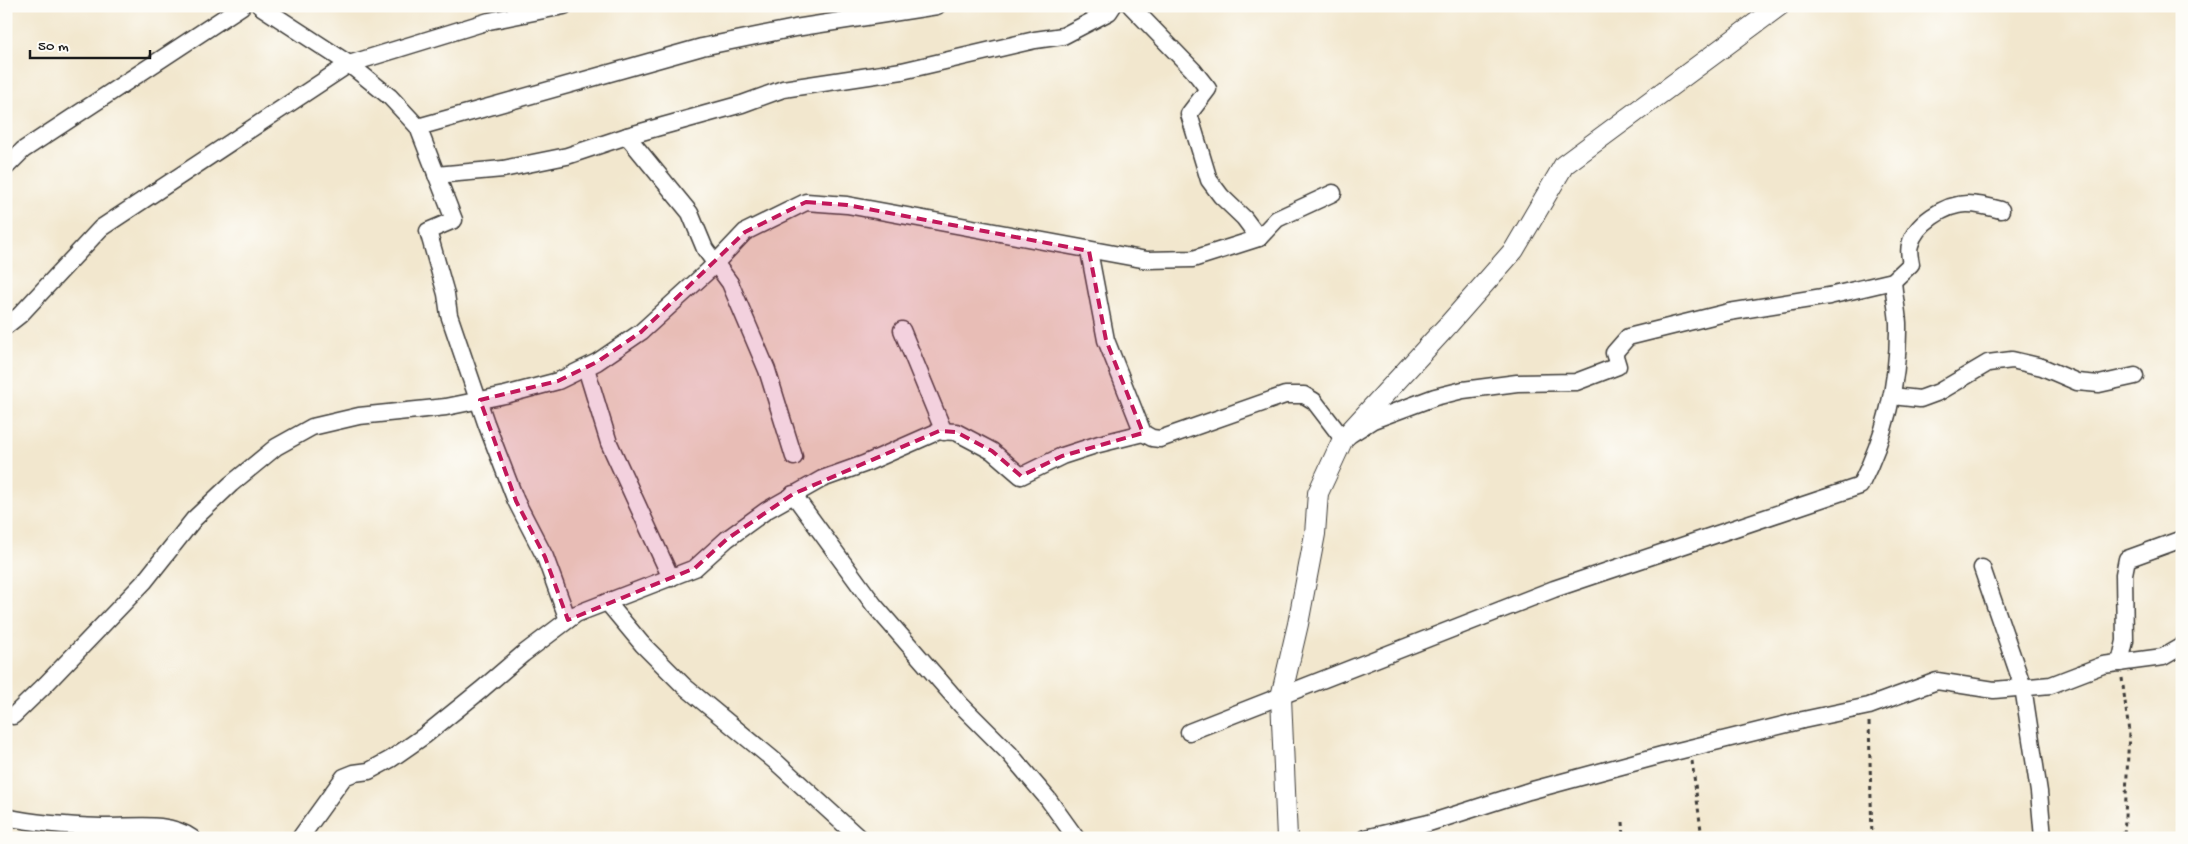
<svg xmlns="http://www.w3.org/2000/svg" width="2188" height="844" viewBox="0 0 2188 844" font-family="'Gochi Hand',sans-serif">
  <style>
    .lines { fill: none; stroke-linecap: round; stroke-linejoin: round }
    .minor-casing { stroke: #3c3a37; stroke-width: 19 }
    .tertiary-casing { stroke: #3c3a37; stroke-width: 22 }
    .path { stroke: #3c3a37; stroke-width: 3; stroke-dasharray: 4 4; stroke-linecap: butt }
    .minor { stroke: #fff; stroke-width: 16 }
    .tertiary { stroke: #fff; stroke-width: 20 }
    .marked { fill: #c2185b; fill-opacity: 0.2; stroke: #c2185b; stroke-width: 4; stroke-dasharray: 10 6; stroke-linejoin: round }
  </style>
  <rect width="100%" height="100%" fill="#fdfcf7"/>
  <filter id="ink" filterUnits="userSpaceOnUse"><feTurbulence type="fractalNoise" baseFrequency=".02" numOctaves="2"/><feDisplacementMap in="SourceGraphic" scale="10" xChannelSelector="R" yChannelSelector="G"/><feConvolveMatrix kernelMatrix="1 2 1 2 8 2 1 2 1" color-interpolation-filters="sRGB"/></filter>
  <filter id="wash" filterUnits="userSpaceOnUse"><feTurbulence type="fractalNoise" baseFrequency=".0096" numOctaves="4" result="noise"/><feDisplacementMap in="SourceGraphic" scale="20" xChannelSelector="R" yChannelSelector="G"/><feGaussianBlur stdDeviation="1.12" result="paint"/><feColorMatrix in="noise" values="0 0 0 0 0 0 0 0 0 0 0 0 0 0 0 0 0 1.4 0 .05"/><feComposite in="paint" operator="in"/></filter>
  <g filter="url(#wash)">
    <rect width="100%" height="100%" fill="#f2e7ce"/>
  </g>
  <g filter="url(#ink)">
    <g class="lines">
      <defs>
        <g id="minor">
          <polyline points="260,6 349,64 390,97 418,127 454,220 428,231 446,294 449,315 486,423 516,501 545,557 568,620"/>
          <polyline points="1131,6 1193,70 1208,89 1189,114 1209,180 1221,196 1244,218 1259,238"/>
          <polyline points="418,127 702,47 795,28 937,6"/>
          <polyline points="627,136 690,213 705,249 730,283 767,370 794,457"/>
          <polyline points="6,167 23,150 242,6"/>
          <polyline points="436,175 503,169 567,156 627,136 742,104 783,89 902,71 1035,40 1063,36 1109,12 1113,6"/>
          <path d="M1089,251l17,89 37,93 9,5 8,1 125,-44h19l10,6 29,38 30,-19 62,-23 28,-7 54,-7 59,-1 42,-16 -4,-13 14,-16 101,-25 100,-16 64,-15 18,-17c-1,-5 -3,-13 -1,-19 5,-21 35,-41 57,-41 12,0 23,3 34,6"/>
          <polyline points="6,326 20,315 101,228 349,64 489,21 564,6"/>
          <polyline points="902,330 944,432"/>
          <polyline points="586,368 609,443 671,578"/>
          <polyline points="1892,396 1920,399 1939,392 1988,363 2012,360 2042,367 2077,382 2099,384 2135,376"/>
          <polyline points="793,494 874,605 961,705 1009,753 1048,799 1076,838"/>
          <polyline points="1982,568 2023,687 2039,792 2043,838"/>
          <polyline points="607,602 642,644 684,686 776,762 859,838"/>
          <polyline points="2120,663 2125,641 2124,574 2127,559 2182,539"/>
          <polyline points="13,716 46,684 144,582 194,519 231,484 276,447 312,427 359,416 446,407 505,395 558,381 597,362 641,332 708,271 745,232 806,202 847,205 1147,260 1193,259 1259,238 1277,219 1333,193"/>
          <path d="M1189,732l365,-143 306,-103c26,-51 39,-107 38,-163 -1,-14 -4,-28 -5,-42"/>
          <path d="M6,817c32,7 63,9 96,10 30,1 64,-7 90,11"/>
          <polyline points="300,838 344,777 354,773 369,771 391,759 424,736 481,690 523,654 576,614 695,568 727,539 767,510 822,479 864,464 939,431 956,432 992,451 1021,476 1062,456 1099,444 1143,433"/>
          <polyline points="1365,838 1429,823 1529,791 1662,755 1803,720 1869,706 1937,681 1994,690 2051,685 2103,665 2163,657 2182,646"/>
        </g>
        <polyline id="tertiary" points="1287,838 1281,697 1298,624 1315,534 1318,493 1343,439 1449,324 1514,250 1564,165 1779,6"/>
      </defs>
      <!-- minor casing -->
      <use href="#minor" class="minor-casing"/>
      <!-- tertiary casing -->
      <use href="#tertiary" class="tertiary-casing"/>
      <!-- path -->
      <g class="path">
        <polyline points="2122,678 2129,732 2124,838"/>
        <polyline points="1869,722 1872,838"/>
        <polyline points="1692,761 1702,838"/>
        <polyline points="1623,822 1624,838"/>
      </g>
      <!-- minor -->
      <use href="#minor" class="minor"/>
      <!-- tertiary -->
      <use href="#tertiary" class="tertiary"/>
    </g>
  </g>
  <!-- marked area -->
  <path class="marked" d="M806,202l41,3 242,46 17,89 37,93 -81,23 -41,20 -29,-25 -36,-19 -17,-1 -146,63 -66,45 -32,29 -127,52 -23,-63 -29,-56 -36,-101 78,-19 39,-19 44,-30 104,-100z"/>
  <!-- margin -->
  <rect width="2188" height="844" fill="none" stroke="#fdfcf7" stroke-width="25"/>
  <!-- scale -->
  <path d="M30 50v8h120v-8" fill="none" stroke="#1c1c1c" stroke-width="2.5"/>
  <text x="38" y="50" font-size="15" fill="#1c1c1c" stroke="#fdfcf7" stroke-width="4" paint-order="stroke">50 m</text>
</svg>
